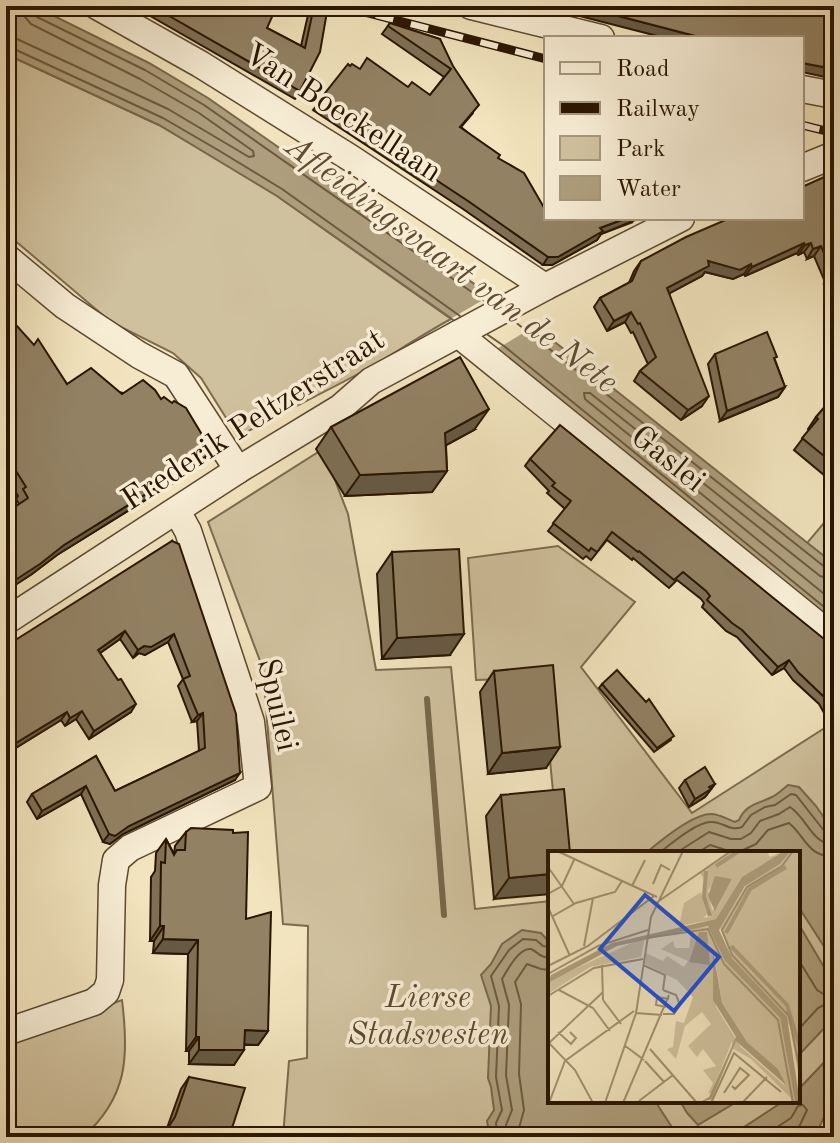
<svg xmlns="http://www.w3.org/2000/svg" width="840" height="1143" viewBox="0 0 840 1143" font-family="'Old Standard TT',serif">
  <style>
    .green { fill: #d0c19e; stroke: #7d6b4f; stroke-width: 2 }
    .water { fill: #ae9e7d; stroke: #79674b; stroke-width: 2 }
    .pier { fill: #f2e4be }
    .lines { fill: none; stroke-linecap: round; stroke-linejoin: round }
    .shore { stroke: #6c5a3e; stroke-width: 2 }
    .stream { stroke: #79674b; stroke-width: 6 }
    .minor-casing { stroke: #5c4930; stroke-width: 29 }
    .minor { stroke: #f7edd5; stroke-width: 26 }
    .rail-casing { stroke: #2a1500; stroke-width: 9 }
    .rail { stroke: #f7edd5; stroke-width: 6; stroke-dasharray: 18; stroke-linecap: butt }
    .wall { fill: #7e6f55; stroke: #2a1500; stroke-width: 2 }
    .shaded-wall { fill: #665a45; stroke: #2a1500; stroke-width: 2 }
    .building { fill: #928163; stroke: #2a1500; stroke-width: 2 }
    .labels { text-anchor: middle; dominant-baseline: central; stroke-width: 7; stroke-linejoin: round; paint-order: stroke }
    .street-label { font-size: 32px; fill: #2a1500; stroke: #f7edd5 }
    .park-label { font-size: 32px; font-style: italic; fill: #5c492f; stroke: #f7edd5 }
    .water-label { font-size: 34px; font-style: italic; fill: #5f4c32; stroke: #f7edd5 }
    .inset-river { fill: none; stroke: #ae9e7d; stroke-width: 4 }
    .inset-road { fill: none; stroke: #a29172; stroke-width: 2 }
    .view { fill: #1d4ed8; fill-opacity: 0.15; stroke: #1d4ed8; stroke-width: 4 }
    .inset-edge { fill: none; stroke: #2a1500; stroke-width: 4 }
  </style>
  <rect width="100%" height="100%" fill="#f2e4be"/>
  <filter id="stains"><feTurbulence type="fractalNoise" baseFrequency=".0025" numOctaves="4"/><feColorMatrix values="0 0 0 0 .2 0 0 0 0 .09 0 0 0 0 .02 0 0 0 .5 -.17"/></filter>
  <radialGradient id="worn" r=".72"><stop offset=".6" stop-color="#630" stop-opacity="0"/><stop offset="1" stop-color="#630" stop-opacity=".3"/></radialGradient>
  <!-- green -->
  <g class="green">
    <path d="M6,54l153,71 55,32 63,39 174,123c-26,14 -50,30 -75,45 -45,26 -93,47 -138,73l-37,-59 -28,-25 -62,-31 -105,-89z"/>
    <polygon points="323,449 348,514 376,670 451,667 475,909 550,901 550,1101 784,1101 729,1137 283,1137 289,1061 307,1058 308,926 283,924 263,669 208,522"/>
    <polygon points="834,511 834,564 807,543"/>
    <polygon points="558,546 635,602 581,667 692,813 834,722 834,1052 798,1090 798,853 559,853 542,678 476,680 468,558"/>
    <path d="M122,1000c7,56 6,97 -39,137h-77v-96z"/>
  </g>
  <!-- water -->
  <g class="water">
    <polygon points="6,6 34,6 149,63 208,98 536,327 834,564 834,625 499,352 277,196 159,125 6,54"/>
    <path d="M788,785l11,2 17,19 18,26v130l-36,-56v-53h-152c14,-12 47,-39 65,-39 9,0 15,5 24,8l4,-2c7,-16 19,-16 33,-23 5,-2 11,-8 16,-12z"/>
    <polygon points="798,923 834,984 834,1012 831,1021 798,1056"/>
    <polygon points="522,930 541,933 550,943 550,1101 655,1101 677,1135 675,1137 490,1137 487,1121 494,1110 491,1087 488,1078 491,1006 481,975 491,964 502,944"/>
    <polygon points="834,1052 834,1095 815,1137 729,1137 784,1101 798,1101 798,1090"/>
    <polygon points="680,1101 738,1101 698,1125 687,1113"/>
  </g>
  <!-- pier -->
  <polygon class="pier" points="495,293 538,324 497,349 452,318"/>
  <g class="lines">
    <!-- shore -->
    <g class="shore">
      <polyline points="33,6 33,12 37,17 145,70 204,105 486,302"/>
      <polyline points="6,37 17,39 168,109 249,157 254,156 253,151 199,113 140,79 31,24 25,17 22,6"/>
      <polyline points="6,47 12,48 163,118 218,150 282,189 460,316"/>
      <polyline points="514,321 826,568 834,570"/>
      <polyline points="488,335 504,346 834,615"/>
      <polyline points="834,580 820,576 590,393 584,393 585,399 834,602"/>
      <path d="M659,853c12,-9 36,-30 51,-31 13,-1 19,10 32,5l9,-12 14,-8 10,-2 16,-11 5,1 29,37 9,3"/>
      <path d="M676,853l33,-21 22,7h10l10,-6 9,-12 19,-7 11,-7c17,11 22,37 44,38"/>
      <path d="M697,853l13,-8 19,6h12l15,-7 12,-14 21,-7c17,14 18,33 45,34"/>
      <polyline points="798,959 817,990 828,997 829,1000 828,1003 818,1008 798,1030"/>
      <polyline points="497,1137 496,1123 502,1110 496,1077 499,1006 491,976 509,950 523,939 536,940 543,946 550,947"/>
      <path d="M507,1137l-1,-12 6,-15 -6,-35 3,-70 -7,-26c5,-8 17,-32 29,-30 6,2 7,8 19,9"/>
      <polyline points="519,1137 519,1128 524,1110 519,1074 521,1004 515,982 527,964 541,969 550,970"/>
      <polyline points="762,1137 791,1118 798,1106 803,1105 807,1110 799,1127 797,1137"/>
    </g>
    <!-- stream -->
    <polyline class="stream" points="427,699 444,915"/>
    <defs>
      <g id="minor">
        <polyline points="97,6 200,64 352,159 545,287"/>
        <polyline points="471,6 601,38"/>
        <polyline points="802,89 834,95"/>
        <polyline points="802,168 834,155"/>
        <polyline points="6,257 65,306 139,355 176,375 238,470"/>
        <polyline points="458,334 834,638"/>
        <polyline points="6,621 238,470 340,408 371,381 545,287 681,218"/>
        <polyline points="6,1032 94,1002 106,992 110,980 112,885 116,860 130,848 258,787 251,722 188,531 177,511"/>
      </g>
    </defs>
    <!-- minor casing -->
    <use href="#minor" class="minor-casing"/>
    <!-- minor -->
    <use href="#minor" class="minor"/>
    <defs>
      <g id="rail">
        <polyline points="341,6 546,59"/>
        <polyline points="802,125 834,133"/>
      </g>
    </defs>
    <!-- rail casing -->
    <use href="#rail" class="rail-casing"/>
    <!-- rail -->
    <use href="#rail" class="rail"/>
  </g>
  <!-- wall -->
  <g class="wall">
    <polygon points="133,6 254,6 267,28 301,46 310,6 328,6 300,91 295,99"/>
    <polygon points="390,23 440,39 473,113 461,127 498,158 546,218 633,222 601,234 597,240 552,265 543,265 463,209 313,110 350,66 430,95 444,77 382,34"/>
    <polygon points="834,175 834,278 825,282 814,256 807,259 804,252 798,255 797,253 745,276 744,274 733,279 705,272 702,276 669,293 702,406 681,420 634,381 640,371 648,364 633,332 631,333 625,322 607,331 594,307 600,298 629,283 634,271 641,261"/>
    <polygon points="6,314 67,384 161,399 208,455 201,466 192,471 57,555 32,574 6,591 6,513 19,504 16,499 18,496 6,476"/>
    <polygon points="715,354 775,360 785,387 778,397 720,421 708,364"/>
    <polygon points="834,399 834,433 832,436 834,438 834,475 830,480 794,450 809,430 808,429 816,417"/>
    <polygon points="331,427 474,430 446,445 447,471 432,492 345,496 316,449"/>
    <polygon points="530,459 829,643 834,717 828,720 819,704 793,680 784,668 772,675 737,637 726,631 702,607 704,603 701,599 677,580 669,588 633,558 632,560 607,540 591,560 586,556 583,559 548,531 565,509 547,493 549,491 525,466"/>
    <polygon points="172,541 235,780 123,834 110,844 103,842 81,794 37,819 27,802 32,794 96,756 115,791 199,751 197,721 192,722 178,686 183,679 168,642 145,655 139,653 133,658 120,639 100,653 131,712 89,739 76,719 65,726 61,720 6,754"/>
    <polygon points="392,552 450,655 382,659 377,574"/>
    <polygon points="494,671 546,768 488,774 480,692"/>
    <polygon points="602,684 661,719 671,740 654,752 599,688"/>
    <polygon points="685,780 715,784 705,797 689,807 679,788"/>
    <polygon points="501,795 570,853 494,899 486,816"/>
    <polygon points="186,832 246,919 268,1031 258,1045 244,1045 234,1065 189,1064 189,1051 186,1051 188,954 153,953 154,941 150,941 151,877 155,871 156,853 166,839 174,854 175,846"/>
    <polygon points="189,1077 226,1137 162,1137 167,1128 181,1089"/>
  </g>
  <!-- shaded-wall -->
  <g class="shaded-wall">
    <polygon points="541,6 580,6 703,38 665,38"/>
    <polygon points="802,63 834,69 834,79 802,72"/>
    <polygon points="627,218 640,218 601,234 597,240 552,265 543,265 548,257 600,228"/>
    <polygon points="804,243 797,253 745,276 752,267"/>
    <polygon points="811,243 804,252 798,255 805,245"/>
    <polygon points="821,246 814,256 807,259 813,249"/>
    <polygon points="708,261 751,264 744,274 733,279 705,272 702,276 661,298 667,288"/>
    <polygon points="834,271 834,278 825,282 832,272"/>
    <polygon points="631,312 625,322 607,331 614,321"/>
    <polygon points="785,387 778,397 720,421 727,411"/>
    <polygon points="709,396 702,406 681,420 688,410"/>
    <polygon points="489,409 474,430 430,454 445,433"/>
    <polygon points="208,455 201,466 192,471 57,555 32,574 6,591 6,586 64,545"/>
    <polygon points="447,471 432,492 345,496 360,475"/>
    <polygon points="125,631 120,639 93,658 98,650"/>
    <polygon points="174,634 168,642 145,655 139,653 133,658 138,650 144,646"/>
    <polygon points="464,634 450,655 382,659 397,638"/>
    <polygon points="789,660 784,668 772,675 778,667"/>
    <polygon points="136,704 131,712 89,739 94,731"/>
    <polygon points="82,711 76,719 65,726 70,718"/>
    <polygon points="67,712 61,720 6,754 6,749"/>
    <polygon points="203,713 197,721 192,722 198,715"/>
    <polygon points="560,747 546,768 488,774 502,753"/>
    <polygon points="240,773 235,780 123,834 110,844 103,842 109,834"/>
    <polygon points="715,784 705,797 689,807 695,799"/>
    <polygon points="86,786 81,794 37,819 42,811"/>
    <polygon points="550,874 550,894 494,899 509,878"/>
    <polygon points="160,926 164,926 154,941 150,941"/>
    <polygon points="163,939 198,940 188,954 153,953"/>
    <polygon points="245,1030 268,1031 258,1045 235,1044"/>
    <polygon points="196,1037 199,1037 189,1051 186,1051"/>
    <polygon points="199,1050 244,1050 234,1065 189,1064"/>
  </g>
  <!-- building -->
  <g class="building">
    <polygon points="152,6 254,6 272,17 267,28 305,48 314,6 328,6 320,52 300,91"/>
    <polygon points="580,6 831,6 834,19 834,69 802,63 802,38 703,38"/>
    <polygon points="390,23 440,39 453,66 479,105 460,127 500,155 498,158 524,173 546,211 546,218 627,218 600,228 603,231 558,257 548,257 468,201 318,102 348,64 350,66 352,64 360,69 367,58 408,87 412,82 430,95 451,69 388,26"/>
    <polygon points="833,173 834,271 832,272 821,246 813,249 811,243 805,245 804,243 752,267 751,264 740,270 708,261 709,266 667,288 709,396 688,410 640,371 656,357 640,323 638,324 631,312 614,321 600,298 632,281 641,261 686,237 730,218 802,218 802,187"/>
    <polygon points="6,314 34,345 38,339 67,384 91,368 122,394 143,380 155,390 161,399 164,397 172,403 174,401 186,408 210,448 208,455 199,461 64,545 40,564 6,586 6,513 28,498 23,489 26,487 6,455 6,439 11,436 6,429 6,422 9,420 6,415 6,384 10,378 6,374"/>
    <polygon points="767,332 777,357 774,358 785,387 727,411 715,354"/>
    <polygon points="460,357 489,409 445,433 447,471 360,475 331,427"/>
    <polygon points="832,398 834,399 834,431 831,435 834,438 834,464 802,438 818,419 816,417"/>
    <polygon points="560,425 829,643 834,645 834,712 824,697 798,672 789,660 778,667 742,630 732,623 707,600 710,596 706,591 683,572 674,580 639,551 638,552 612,532 597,552 591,548 589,551 553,523 571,501 552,486 555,483 530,459"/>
    <polygon points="172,541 179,544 236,714 240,773 129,826 115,836 109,834 86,786 42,811 32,794 96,756 115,791 205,748 203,713 198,715 183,679 190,676 174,634 151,647 144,646 138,650 125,631 98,650 118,680 121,679 136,704 94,731 82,711 70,718 67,712 6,749 6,646"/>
    <polygon points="459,549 464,634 397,638 392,552"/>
    <polygon points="553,665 560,747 502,753 494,671"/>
    <polygon points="617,670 646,702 649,699 674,736 657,748 602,684"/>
    <polygon points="705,767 715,784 709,787 711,789 695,799 685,780"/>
    <polygon points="564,789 570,853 550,853 550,874 509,878 501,795"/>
    <polygon points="191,828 233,830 233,833 248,832 246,919 271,912 268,1031 245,1030 244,1050 199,1050 199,1037 196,1037 198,940 163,939 164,926 160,926 161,862 165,863 166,839 174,855 177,850 185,850 186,832"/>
    <polygon points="189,1077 245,1088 233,1125 226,1137 162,1137 175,1117"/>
  </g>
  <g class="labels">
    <!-- street labels -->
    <g class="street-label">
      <text transform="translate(342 114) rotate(33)">Van Boeckellaan</text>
      <text transform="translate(254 421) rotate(-33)">Frederik Peltzerstraat</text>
      <text transform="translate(667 460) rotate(39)">Gaslei</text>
      <text transform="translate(276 705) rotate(77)">Spuilei</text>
    </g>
    <!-- park labels -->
    <g class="park-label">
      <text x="428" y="999">Lierse<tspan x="428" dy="37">Stadsvesten</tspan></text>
    </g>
    <!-- water labels -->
    <g class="water-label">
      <text transform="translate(451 265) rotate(37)">Afleidingsvaart van de Nete</text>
    </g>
  </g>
  <!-- overview -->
  <g transform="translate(548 851)">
    <rect width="252" height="252" fill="#f2e4be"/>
    <path d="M183,0h36l3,6 14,-6 -42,26 -26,42 -37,7 5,-23 17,-11 6,22 -4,4 8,-1 -6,-20 2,-28 -4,9 -3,-5zM184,28l-15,29 -5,2 -4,-20 9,-9zM243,0h9v233l-10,-58 -58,-68 -12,-30 27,-44 33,-20zM162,76l15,34 55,57 16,85 -45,-44 -19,-11v-7l-20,51 -4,2 5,-11 -10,-13 13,-4 -13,-17 -6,8 -9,-11 23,-22 -9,-12 -17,14 -9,33 -9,-10 6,-2 3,-26 8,2 9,-26 -16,-17 -32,-16 1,-11 17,8 4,-5 17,11 4,-6 -27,-12 12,-8 2,7h14l3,-20zM166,100l8,52 25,39 31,27 7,17 -44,-39 -25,-40zM97,86l-4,20 -51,10 -42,27v-11l11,-7z" fill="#d0c19e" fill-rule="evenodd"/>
    <path d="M236,0h7l-11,13 -35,22 -26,44 13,28 55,59 13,86 -5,-2 -15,-83 -55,-57 -17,-35 -91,20 -69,37 3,-8 61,-32 104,-24 26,-42zM167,25l17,3 -17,32 -7,-15zM151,81h8l3,33 -21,-3zM165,99l9,53 25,39 31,27 8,16 -50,-44 -24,58 -14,4 11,-6 27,-60 -23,-37z" fill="#ae9e7d"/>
    <path class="inset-river" d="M168,15l23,-15M158,20l-2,26 6,19M178,82l24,-44 36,-22M183,95l56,59 13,43"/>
    <path class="inset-road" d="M9,0l100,46M245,0l-11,15 -35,21 -25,43 10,25 57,61 11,55M0,16l26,37M105,33l8,-19 9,5M84,35l13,-26M0,43l14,-8 12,-26M108,52l75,-52M0,56l22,49M5,65l23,-13 39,-11 7,-11M98,87l62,-9 16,35 54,56 15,83M36,95l9,-48M54,114l1,35M95,114l22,10 -2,15M0,115l40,-20 66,-50M0,123l50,-28 50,-16M11,139l34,18 17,23M115,139l13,5 4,10 -6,9h-11M0,145l46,-28 49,-9M55,149l18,24M118,156l-10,-2 1,-8 12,2M88,162l26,2M10,181l13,12 5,-6 -6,-6M0,191l27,28 18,33M1,192l54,-51M76,194l20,15M102,198l47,54M97,210l19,21M176,242l16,-25 9,7 -14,14 -3,-3M91,250l34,-26M1,252l16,-42 69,-50M57,252l31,-90 15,-96 32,-66M75,252l46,-108M163,252l23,-50 47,39M194,252l25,-26"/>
    <path class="view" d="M97,44l74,62 -45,54 -74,-62z"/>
    <rect width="252" height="252" class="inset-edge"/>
  </g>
  <!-- margin -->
  <rect width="840" height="1143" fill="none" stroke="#f2e4be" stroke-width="32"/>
  <rect x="8" y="8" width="824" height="1127" fill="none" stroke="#2a1500" stroke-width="4"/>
  <rect x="16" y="16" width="808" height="1111" fill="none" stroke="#2a1500" stroke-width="2"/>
  <!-- legend -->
  <rect x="544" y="36" width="260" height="184" fill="#f7edd5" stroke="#a59780" stroke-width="2"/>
  <rect x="560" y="62" width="40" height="12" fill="#f7edd5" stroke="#a59780" stroke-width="2"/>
  <text x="616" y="76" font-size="24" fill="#2a1500">Road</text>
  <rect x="560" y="102" width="40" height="12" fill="#2a1500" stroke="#a59780" stroke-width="2"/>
  <text x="616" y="116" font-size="24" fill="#2a1500">Railway</text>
  <rect x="560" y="136" width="40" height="24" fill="#d0c19e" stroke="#a59780" stroke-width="2"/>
  <text x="616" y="156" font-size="24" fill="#2a1500">Park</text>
  <rect x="560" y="176" width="40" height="24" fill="#ae9e7d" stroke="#a59780" stroke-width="2"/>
  <text x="616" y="196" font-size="24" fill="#2a1500">Water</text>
  <rect width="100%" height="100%" filter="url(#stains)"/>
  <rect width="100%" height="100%" fill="url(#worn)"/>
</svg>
